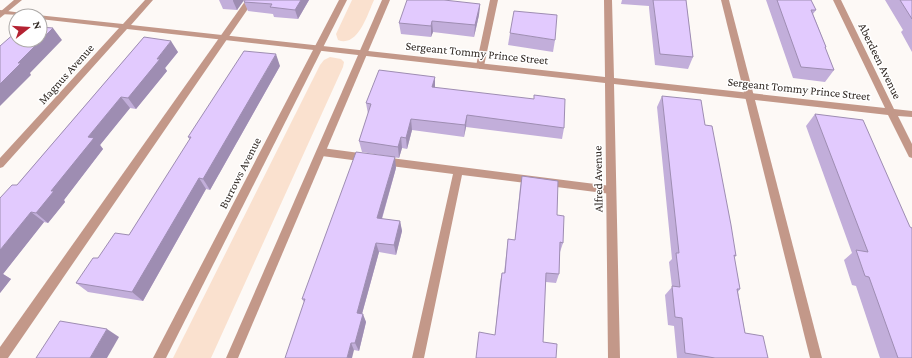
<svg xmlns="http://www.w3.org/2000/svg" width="912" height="358" viewBox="0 0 912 358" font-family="'Crimson Pro',serif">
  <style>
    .green { fill: #fae1cf }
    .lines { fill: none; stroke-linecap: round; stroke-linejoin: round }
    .service { fill: #c39889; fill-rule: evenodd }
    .minor { fill: #c39889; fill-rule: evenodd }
    .tertiary { fill: #c39889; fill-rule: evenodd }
    .wall { fill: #c2aeda }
    .shaded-wall { fill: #9e8db2 }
    .building { fill: #e2cafe; stroke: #9e8db2 }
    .labels { text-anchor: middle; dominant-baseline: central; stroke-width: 3; stroke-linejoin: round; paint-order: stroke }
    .street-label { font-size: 12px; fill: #302823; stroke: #fff }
  </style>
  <rect width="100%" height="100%" fill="#fdf9f6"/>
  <!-- green -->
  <g class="green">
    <path d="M352,0h22c-6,13 -16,48 -36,40l-2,-6z"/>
    <polygon points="330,57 341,59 344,62 343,67 211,358 173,358 320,65 324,60"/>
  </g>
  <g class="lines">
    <!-- service -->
    <g class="service">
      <polygon points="14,0 22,0 0,18 0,12"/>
      <polygon points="246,0 254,0 8,358 0,358 0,347"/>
      <polygon points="490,0 498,0 484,66 480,69 476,66"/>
      <polygon points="721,0 729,0 822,358 810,358"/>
      <polygon points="322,148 367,154 372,158 367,162 322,156 317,152"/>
      <polygon points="383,157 611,186 615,187 616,190 615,193 611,194 462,175 424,358 412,358 453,174 383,165 378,161"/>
    </g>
    <!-- minor -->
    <polygon class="minor" points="145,0 153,0 131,25 605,77 604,0 612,0 614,78 885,108 833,0 841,0 894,109 912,111 912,117 898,116 912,144 912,158 909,157 888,115 614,84 620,358 608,358 605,83 127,29 3,167 0,168 0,158 119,28 40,19 40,16 0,14 0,10 37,15 123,24"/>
    <!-- tertiary -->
    <g class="tertiary">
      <polygon points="339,0 347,0 166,358 153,358"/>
      <polygon points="382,0 390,0 238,358 226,358"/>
    </g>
  </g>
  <!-- wall -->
  <g class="wall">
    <polygon points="219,0 244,0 237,10 223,9"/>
    <polygon points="245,0 309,0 298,19 274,17 273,14 248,11 244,2"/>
    <polygon points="622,0 686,0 693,57 688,69 655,65 649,8 649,6 621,4"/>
    <polygon points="766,0 811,0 816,10 813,14 826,47 825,49 834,70 825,82 793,78"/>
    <polygon points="885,0 912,0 912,52 901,32 903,30"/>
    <polygon points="480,4 479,15 474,37 433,32 431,37 401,34 399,23"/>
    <polygon points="510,33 555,40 553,52 508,45"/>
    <polygon points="144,37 178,52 165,68 167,71 136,109 130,108 100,145 103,149 64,200 65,202 48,223 44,222 3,274 11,279 0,293 17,185"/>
    <polygon points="280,66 210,190 206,189 143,301 88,292 76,283 98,258 129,235 190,140 188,137"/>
    <polygon points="435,77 435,88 564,128 562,139 466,127 464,137 412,130 407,149 402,148 399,158 362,152 359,141 368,114 366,103"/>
    <polygon points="662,96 705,125 736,256 734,257 740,289 738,292 745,333 768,358 677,358 674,326 668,325 665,295 672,287 669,262 672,259 657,107"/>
    <polygon points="815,114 912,358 880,358 856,286 852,285 844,260 852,253 806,126"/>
    <polygon points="396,168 382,219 400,221 402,231 396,255 379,252 362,314 366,322 359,351 354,350 304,302 302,299"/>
    <polygon points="522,176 557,215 563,243 560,252 559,274 556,283 546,282 495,335 500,282 502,273 504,273 508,239 515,240 520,187"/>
  </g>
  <!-- shaded-wall -->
  <g class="shaded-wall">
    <polygon points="233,0 244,0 237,10 233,1"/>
    <polygon points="301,0 309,0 298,19 295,10"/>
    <polygon points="480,4 479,15 474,37 475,25"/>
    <polygon points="432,21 433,32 431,37 431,26"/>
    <polygon points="53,28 62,40 30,73 31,75 0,106 0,84 18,63"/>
    <polygon points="171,41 178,52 165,68 167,71 136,109 128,98 157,59"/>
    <polygon points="276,54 280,66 210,190 203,179"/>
    <polygon points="435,77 435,89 432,87"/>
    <polygon points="121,97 130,108 100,145 103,149 64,200 65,202 48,223 36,213 88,137"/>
    <polygon points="467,115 466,127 464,137 465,125"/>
    <polygon points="411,119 412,130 407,149 406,138"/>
    <polygon points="401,137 402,148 399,158 398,147"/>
    <polygon points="395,157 396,168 379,228 377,218"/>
    <polygon points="199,178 206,189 143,301 132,292"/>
    <polygon points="31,212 44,222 3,274 11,279 0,293 0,250"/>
    <polygon points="400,221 402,231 396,255 394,245"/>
    <polygon points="376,243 379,252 360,321 357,313"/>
    <polygon points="363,314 366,322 359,351 355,343"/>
    <polygon points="107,329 119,337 107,358 90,358"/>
    <polygon points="351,343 354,350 352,358 347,358"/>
  </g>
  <!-- building -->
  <g class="building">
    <polygon points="245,0 301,0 295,10 270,7 272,4 244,2"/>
    <polygon points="407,0 444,0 480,4 475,25 432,21 431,26 399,23"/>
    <polygon points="653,0 686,0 693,57 660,54"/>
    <polygon points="777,0 811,0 816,10 811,10 826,47 825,47 834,70 801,67"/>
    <polygon points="900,0 912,0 912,19"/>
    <polygon points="514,11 557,15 555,40 510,33"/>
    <polygon points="40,27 53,28 18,63 21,63 0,84 0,46 16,32 16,40 40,40"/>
    <polygon points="144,37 171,41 157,59 160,59 128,98 121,97 88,137 94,138 51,191 54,191 36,213 31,212 0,250 0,198 12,185 17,185"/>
    <polygon points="244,51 276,54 203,179 199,178 132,292 76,283 93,258 98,258 115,233 129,235 191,137 188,137"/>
    <polygon points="379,70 435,77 432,87 534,99 534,95 565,99 564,128 467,115 465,125 411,119 406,138 401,137 398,147 359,141 371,104 366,103"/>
    <polygon points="662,96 701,100 705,125 712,126 731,225 736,256 734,255 740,289 737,289 745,333 763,336 768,358 715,358 685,353 682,318 675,317 672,286 680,287 676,253 679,253"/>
    <polygon points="815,114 863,120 910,227 912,228 912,358 898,358 869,277 865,276 856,250 868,252"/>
    <polygon points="356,152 395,157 377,218 400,221 394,245 376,243 357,313 363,314 355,343 351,343 347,358 285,358 305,299 302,299"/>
    <polygon points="522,176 558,181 557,215 564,216 563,243 560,242 559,274 546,273 543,342 557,344 556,358 476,358 479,332 495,335 502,273 505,273 508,239 515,240"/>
    <polygon points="60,321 107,329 90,358 36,358"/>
  </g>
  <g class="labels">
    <!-- street labels -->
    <g class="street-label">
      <text transform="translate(477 53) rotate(6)">Sergeant Tommy Prince Street</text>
      <text transform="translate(880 61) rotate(64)">Aberdeen Avenue</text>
      <text transform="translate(66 74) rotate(-48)">Magnus Avenue</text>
      <text transform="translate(799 89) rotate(6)">Sergeant Tommy Prince Street</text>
      <text transform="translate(240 173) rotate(-63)">Burrows Avenue</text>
      <text transform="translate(598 179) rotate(-91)">Alfred Avenue</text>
    </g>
  </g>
  <!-- north arrow -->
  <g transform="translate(28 28) rotate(73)"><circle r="19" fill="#ffffff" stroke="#aca9a7"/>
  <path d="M0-3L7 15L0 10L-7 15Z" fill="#b42232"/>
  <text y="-6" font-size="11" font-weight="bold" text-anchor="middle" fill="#302823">N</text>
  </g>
</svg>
